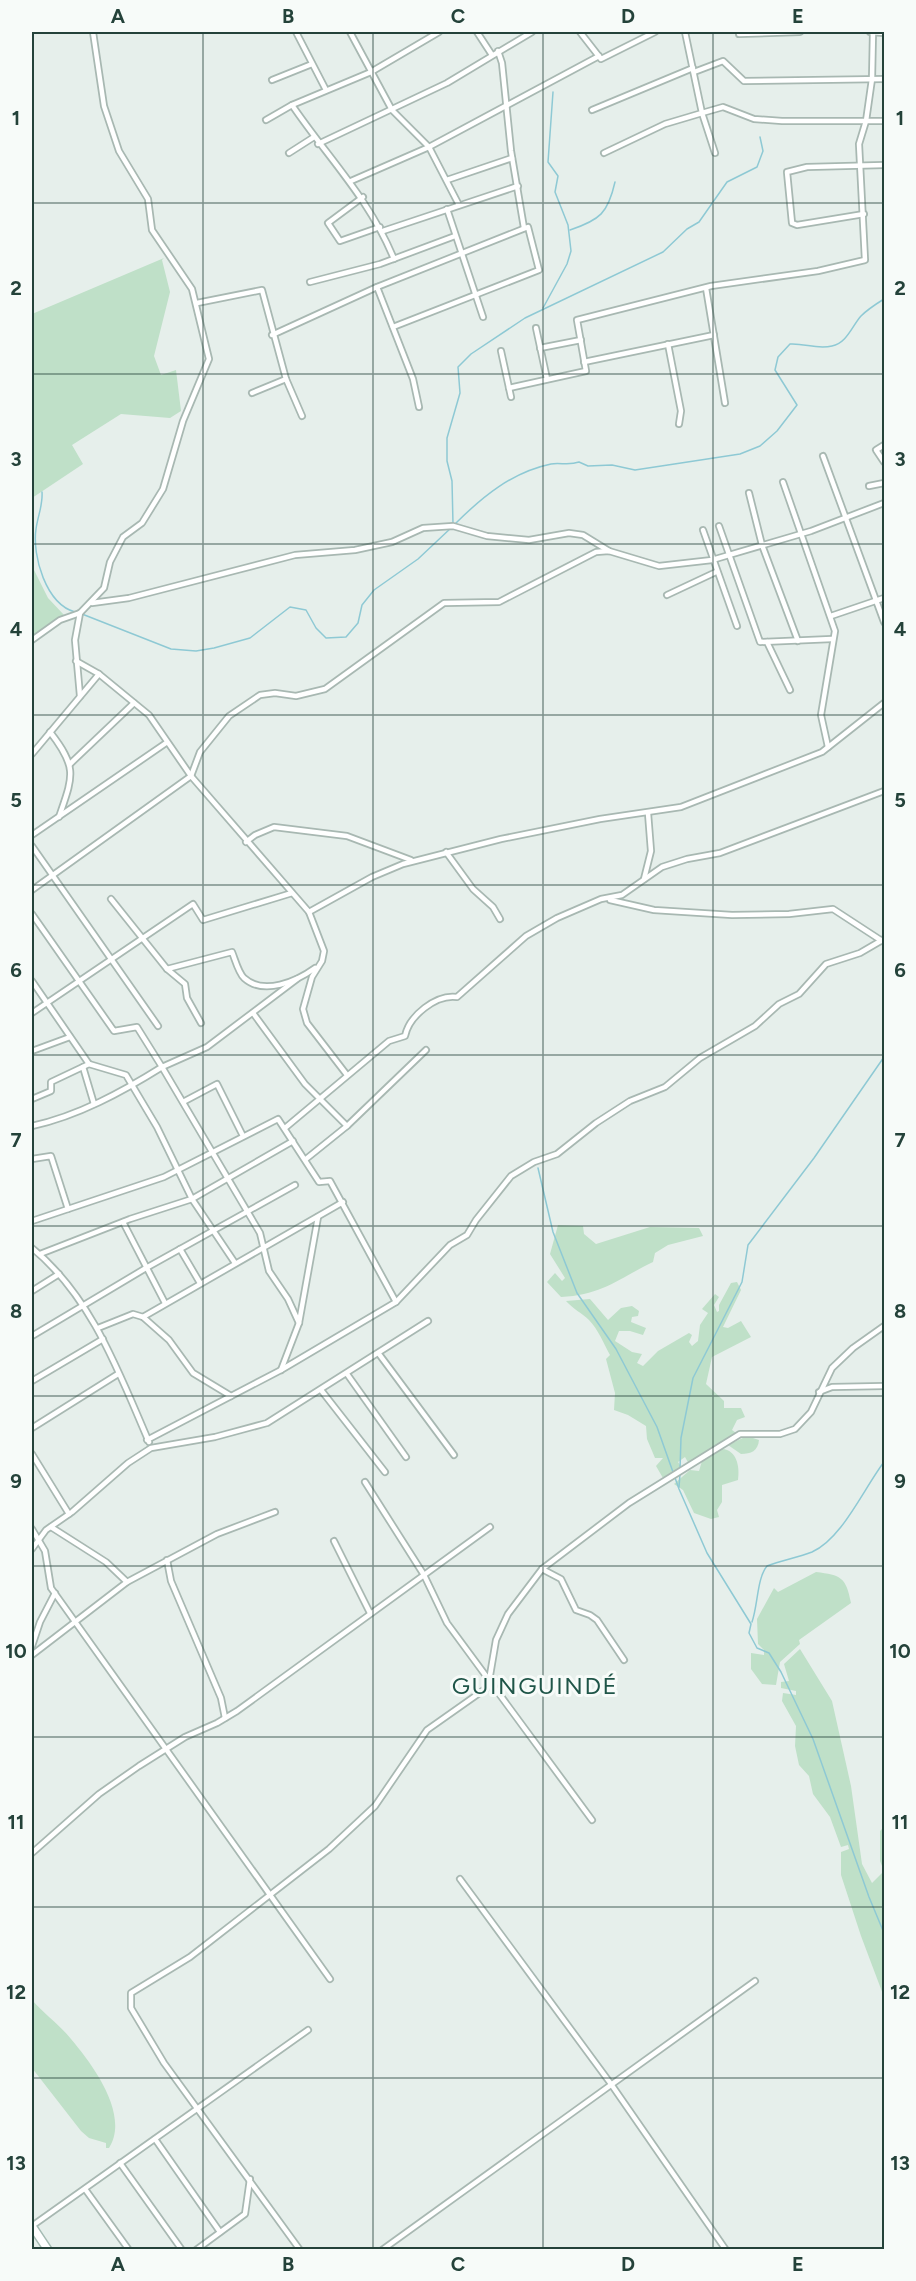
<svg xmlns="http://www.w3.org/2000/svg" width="916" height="2281" viewBox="0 0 916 2281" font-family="Figtree,sans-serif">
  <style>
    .green { fill: #bfe0c8 }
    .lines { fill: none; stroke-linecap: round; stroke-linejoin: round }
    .stream { stroke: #8ec9d4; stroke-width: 1.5 }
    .street-casing { stroke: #a8b8b2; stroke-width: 8 }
    .secondary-casing { stroke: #a4bbb3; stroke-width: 10 }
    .street { stroke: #fff; stroke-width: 4.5 }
    .secondary { stroke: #fff; stroke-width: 7 }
    .grid { fill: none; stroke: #24423a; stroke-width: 1.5; stroke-opacity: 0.55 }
    .labels { text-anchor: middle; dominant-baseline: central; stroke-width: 6; stroke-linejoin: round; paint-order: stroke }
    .quarter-label { font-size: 24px; letter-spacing: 1.5px; fill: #1f5548; stroke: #f7fbf9 }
    .neatline { fill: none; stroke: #24423a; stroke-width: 2 }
    .grid-label { font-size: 20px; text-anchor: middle; font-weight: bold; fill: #24423a }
  </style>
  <rect width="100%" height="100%" fill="#e6efeb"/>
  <!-- green -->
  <g class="green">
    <polygon points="164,258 162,260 170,292 154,356 161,375 176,370 181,411 170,418 121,414 72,445 83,464 32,498 32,314"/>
    <polygon points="32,539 32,566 48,598 64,615 41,632 32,635"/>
    <path d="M558,1225l25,1 1,8 12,10 54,-17 49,1 4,8 -35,9 -13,8 -2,9c-35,17 -51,33 -92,35l-14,-15 8,-9 7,8 3,-3 -15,-24z"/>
    <path d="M737,1282l4,8 -18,37 5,1 13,-7 10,16 -39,20 -6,27 18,17v7h17l4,9 -8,3 -5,10 4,3 -47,31 -4,-7 -7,5 4,6 -19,10 -7,-12 7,-8h-8l-8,-19 -1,-13 -18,-11 -14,-5 1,-17 -9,-34 4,-4c-6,-11 -12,-26 -21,-35 -7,-7 -16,-11 -23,-19l24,-2 18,21 13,-12 11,-2 7,5 -1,5 -6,1 -1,5 15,6 -3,7 -13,-4h-11l-4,10 17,11 10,2 -5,9 6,3 15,-15 31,-18 3,2 -3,7 3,4 6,-5 2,-16 8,-12 -6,-4 13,-15 4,3 -5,8 3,7 2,-1v-6l12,-22z"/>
    <path d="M747,1436l12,4c-1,11 -8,14 -18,14l-13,-9z"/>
    <path d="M722,1449c15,1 18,18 16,31l-16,5v17l-5,8 2,7 -8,2 -17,-6 -11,-23 -9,-6 16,-14 9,1 3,-10z"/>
    <path d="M816,1572c25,3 30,5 35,31l-52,37 1,4 -20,18 -4,23 -14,-1 -11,-15v-16l13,2v-5l-6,-6 -1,-25 17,-31 4,4z"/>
    <polygon points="800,1649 832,1701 851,1786 862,1864 872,1883 884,1871 880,1861 880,1831 884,1827 884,1997 861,1936 841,1875 841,1852 849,1849 848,1845 841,1847 830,1817 813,1794 809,1776 799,1765 795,1746 796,1726 782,1701 783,1693 796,1695 796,1691 781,1688 781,1682 789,1681 784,1664"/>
    <path d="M32,2000c12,14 28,25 39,39 22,26 59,76 38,109h-3v-5l-17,-5 -8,-7 -49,-63z"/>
  </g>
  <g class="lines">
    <!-- stream -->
    <g class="stream">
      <path d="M570,230c30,-10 38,-17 45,-48"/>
      <polyline points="543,308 567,264 571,251 568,225 555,192 558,176 548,162 553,92"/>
      <path d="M42,492c1,13 -4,23 -6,37 -4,27 10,75 39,83"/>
      <polyline points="453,524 452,481 447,461 447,438 460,393 458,367 471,354 525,318 663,252 687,229 699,222 727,182 757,167 763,151 760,137"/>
      <path d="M455,524c27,-27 57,-52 96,-60 9,-2 17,2 28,-2l9,4 24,-1 23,5 105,-16 20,-8 17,-15 20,-26 -22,-35 3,-13 12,-13c15,-1 27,6 42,2 15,-3 20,-20 29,-30 7,-7 15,-12 23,-17"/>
      <polyline points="82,614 171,649 196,651 214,648 250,638 290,607 306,610 316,628 326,638 346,637 358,623 362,605 374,590 418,559 452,527"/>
      <polyline points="538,1168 553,1232 577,1293 616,1349 657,1427 679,1489 707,1553 751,1624 749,1633 757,1648 769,1653 781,1672 813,1739 869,1897 884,1933"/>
      <polyline points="680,1469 681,1438 693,1378 742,1282 748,1245 814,1158 884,1057"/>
      <polyline points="679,1487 680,1474"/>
      <path d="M752,1622c6,-17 5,-44 15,-56 15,-6 30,-8 45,-14 30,-13 52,-64 72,-90"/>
    </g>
    <defs>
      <g id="street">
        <polyline points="296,32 326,90"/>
        <polyline points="350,32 392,110 429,147 459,205"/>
        <polyline points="477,32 492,55"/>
        <polyline points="580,32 601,59 655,32"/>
        <polyline points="870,32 884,33"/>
        <polyline points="739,34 800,32"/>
        <polyline points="498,51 502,63 511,151 524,228"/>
        <polyline points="694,72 723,61 744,81 884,79"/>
        <polyline points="272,80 312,64"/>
        <path d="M292,105c36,53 77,93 102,154"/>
        <polyline points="592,110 693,68"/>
        <polyline points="266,120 292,105 371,72 439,32"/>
        <polyline points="318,144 447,83 532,32"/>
        <polyline points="289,153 314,137"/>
        <polyline points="604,153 665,124 702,113 685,32"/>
        <polyline points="715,153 702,113 723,107 754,119 782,121 884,121"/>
        <polyline points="447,180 512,158"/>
        <polyline points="351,181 429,147 599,56"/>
        <polyline points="363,197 328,223 340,241 380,227"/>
        <polyline points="447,209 483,317"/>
        <polyline points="864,214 797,225 792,223 787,172 807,167 884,165"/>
        <polyline points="383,231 518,186"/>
        <polyline points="310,282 380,264 455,236"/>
        <polyline points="377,287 413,379 419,407"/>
        <polyline points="706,288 725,403"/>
        <polyline points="197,303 262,290 286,379 302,416"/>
        <polyline points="536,328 547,379"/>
        <polyline points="272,335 377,287 528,227 539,270 393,327"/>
        <polyline points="668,344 681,411 679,424"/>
        <polyline points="540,348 581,340"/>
        <polyline points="501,351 511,397"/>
        <polyline points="584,362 714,335"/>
        <polyline points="509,388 586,371 577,320 711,286 818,271 865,260 859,144 866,121 872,79 873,32"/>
        <polyline points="252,393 286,379"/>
        <polyline points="884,445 876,450 884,462"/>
        <polyline points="823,456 884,622"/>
        <polyline points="783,482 835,631 821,715 828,747"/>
        <polyline points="869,486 884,483"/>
        <polyline points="749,493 762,545 798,641"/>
        <polyline points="719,526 760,642 832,639"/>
        <polyline points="703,530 737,626"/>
        <polyline points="667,595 716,572"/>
        <polyline points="92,603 129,598 295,555 355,550 392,542 423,528 453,526 487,536 529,540 569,533 583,535 609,551"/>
        <polyline points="831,616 884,598"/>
        <polyline points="32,640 60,620 80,613 104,588 110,562 123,537 142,523 163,489 183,421 209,359 192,289 152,230 148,199 119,151 104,106 93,32"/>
        <polyline points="767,642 790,690"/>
        <polyline points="76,661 99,674 149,715 191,776"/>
        <polyline points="80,696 75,640 80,613"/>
        <path d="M50,732c28,36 23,44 9,85"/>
        <polyline points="32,754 99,674"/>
        <polyline points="70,764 134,703"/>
        <polyline points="191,776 200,752 229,716 260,695 275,693 296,696 325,689 444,603 499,602 596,552 609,551 659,566 712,560 811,531 884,503"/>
        <polyline points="32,835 166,743"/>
        <polyline points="246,842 255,835 274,827 347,836 411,860"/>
        <polyline points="32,846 158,1026"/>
        <polyline points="446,852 473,889 493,907 500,919"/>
        <polyline points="644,879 651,851 648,813"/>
        <polyline points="32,890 191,776 309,912 324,951 322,961 312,977 303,1009 307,1023 347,1075"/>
        <polyline points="111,899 167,969 185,984 187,998 201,1023"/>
        <polyline points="610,900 654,910 732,915 789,914 833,909 882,941"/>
        <polyline points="309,912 372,877 403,864 501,839 600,819 681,807 822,752 884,703"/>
        <polyline points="32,914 114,1031 137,1027 162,1067 207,1047 297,979"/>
        <path d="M167,969l65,-17c3,7 6,20 12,26 20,18 53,3 71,-10"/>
        <polyline points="32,981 89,1064 126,1075 157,1127 192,1199 235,1263"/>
        <polyline points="32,1013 193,904 203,920 292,893"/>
        <polyline points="253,1013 305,1084 347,1126"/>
        <polyline points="32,1051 70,1037"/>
        <polyline points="83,1067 94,1104"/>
        <polyline points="32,1099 51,1091 51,1082 89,1064"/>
        <polyline points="183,1102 217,1084 243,1136"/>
        <path d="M32,1126c46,-10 90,-34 130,-59l98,166 9,38 19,28 11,24"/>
        <path d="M285,1128l104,-87 16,-5c4,-20 31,-42 52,-39l69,-61 31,-18 44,-19 21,-4 40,-28 25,-8 33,-6 164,-62"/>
        <polyline points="32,1159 51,1156 68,1209"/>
        <polyline points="306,1159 347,1126 426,1050"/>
        <polyline points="32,1221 164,1177 278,1119 319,1182 330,1181 396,1302"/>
        <polyline points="123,1222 165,1303"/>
        <path d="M32,1248c60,49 87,125 117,194"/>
        <polyline points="180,1249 200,1283"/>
        <polyline points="40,1254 130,1219 192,1199 293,1141"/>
        <polyline points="32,1291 59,1274"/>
        <polyline points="143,1317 343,1202"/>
        <polyline points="98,1328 133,1314 143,1317 169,1340 193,1373 231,1396"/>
        <polyline points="32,1336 146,1268 295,1185"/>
        <polyline points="379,1354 454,1455"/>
        <polyline points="281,1370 299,1323 318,1217"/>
        <polyline points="347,1374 406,1457"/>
        <polyline points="32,1381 103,1339"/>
        <polyline points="321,1390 385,1472"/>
        <polyline points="819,1392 832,1387 884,1386"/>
        <polyline points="32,1428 118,1374"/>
        <polyline points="147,1440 281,1370 396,1302 450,1245 467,1235 476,1220 511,1176 534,1162 557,1154 596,1123 630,1101 665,1087 700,1058 755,1026 779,1004 799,994 826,964 860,953 884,939"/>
        <polyline points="32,1454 69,1514"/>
        <polyline points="365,1482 424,1575 447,1623 592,1820"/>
        <polyline points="51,1527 106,1562 127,1582"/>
        <polyline points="32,1529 45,1551 51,1588 330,1979"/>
        <polyline points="334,1541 370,1613"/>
        <polyline points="32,1549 46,1530 72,1512 128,1463 151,1448 215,1437 267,1423 428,1321"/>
        <polyline points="167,1560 171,1581 221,1698 225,1718"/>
        <polyline points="542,1569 561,1579 576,1610 590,1615 597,1620 624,1660"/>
        <polyline points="32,1646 40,1622 55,1593"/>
        <polyline points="32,1655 127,1582 217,1534 275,1512"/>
        <polyline points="32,1853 99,1794 139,1766 185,1737 217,1723 237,1711 490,1527"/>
        <polyline points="460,1879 611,2084 726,2250"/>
        <polyline points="155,2139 220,2232"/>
        <polyline points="120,2163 182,2250"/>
        <polyline points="85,2189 129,2250"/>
        <polyline points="32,2226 308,2030"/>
        <polyline points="196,2250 245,2214 250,2179"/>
        <polyline points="300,2250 164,2063 131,2008 131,1993 190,1957 329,1849 375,1806 427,1730 488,1687 496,1640 508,1614 542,1569 629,1503 740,1434 780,1434 795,1429 811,1412 832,1368 853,1348 884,1326"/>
        <polyline points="382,2250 755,1981"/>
      </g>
      <polyline id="secondary" points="32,2226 48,2250"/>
    </defs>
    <!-- street casing -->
    <use href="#street" class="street-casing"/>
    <!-- secondary casing -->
    <use href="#secondary" class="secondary-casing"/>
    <!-- street -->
    <use href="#street" class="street"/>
    <!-- secondary -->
    <use href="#secondary" class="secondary"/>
  </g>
  <!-- grid -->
  <path class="grid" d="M203,32v2218M373,32v2218M543,32v2218M713,32v2218M32,203h852M32,374h852M32,544h852M32,715h852M32,885h852M32,1055h852M32,1226h852M32,1396h852M32,1566h852M32,1737h852M32,1907h852M32,2078h852"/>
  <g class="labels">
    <!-- quarter labels -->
    <g class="quarter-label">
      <text x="535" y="1685">GUINGUINDÉ</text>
    </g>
  </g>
  <!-- border -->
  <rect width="916" height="2281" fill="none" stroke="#f7fbf9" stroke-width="66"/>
  <rect x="33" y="33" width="850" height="2215" class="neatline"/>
  <g class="grid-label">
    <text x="118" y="23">A</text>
    <text x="288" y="23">B</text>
    <text x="458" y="23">C</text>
    <text x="628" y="23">D</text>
    <text x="798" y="23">E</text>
    <text x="16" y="125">1</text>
    <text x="900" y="125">1</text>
    <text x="16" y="295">2</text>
    <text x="900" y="295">2</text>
    <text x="16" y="466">3</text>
    <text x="900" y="466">3</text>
    <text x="16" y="636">4</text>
    <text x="900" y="636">4</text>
    <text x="16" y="807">5</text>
    <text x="900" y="807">5</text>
    <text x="16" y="977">6</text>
    <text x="900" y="977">6</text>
    <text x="16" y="1147">7</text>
    <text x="900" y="1147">7</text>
    <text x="16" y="1318">8</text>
    <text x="900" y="1318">8</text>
    <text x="16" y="1488">9</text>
    <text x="900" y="1488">9</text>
    <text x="16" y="1658">10</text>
    <text x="900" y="1658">10</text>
    <text x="16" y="1829">11</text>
    <text x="900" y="1829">11</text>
    <text x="16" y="1999">12</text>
    <text x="900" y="1999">12</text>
    <text x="16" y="2170">13</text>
    <text x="900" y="2170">13</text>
    <text x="118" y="2271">A</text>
    <text x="288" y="2271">B</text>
    <text x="458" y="2271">C</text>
    <text x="628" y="2271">D</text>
    <text x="798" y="2271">E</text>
  </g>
</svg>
